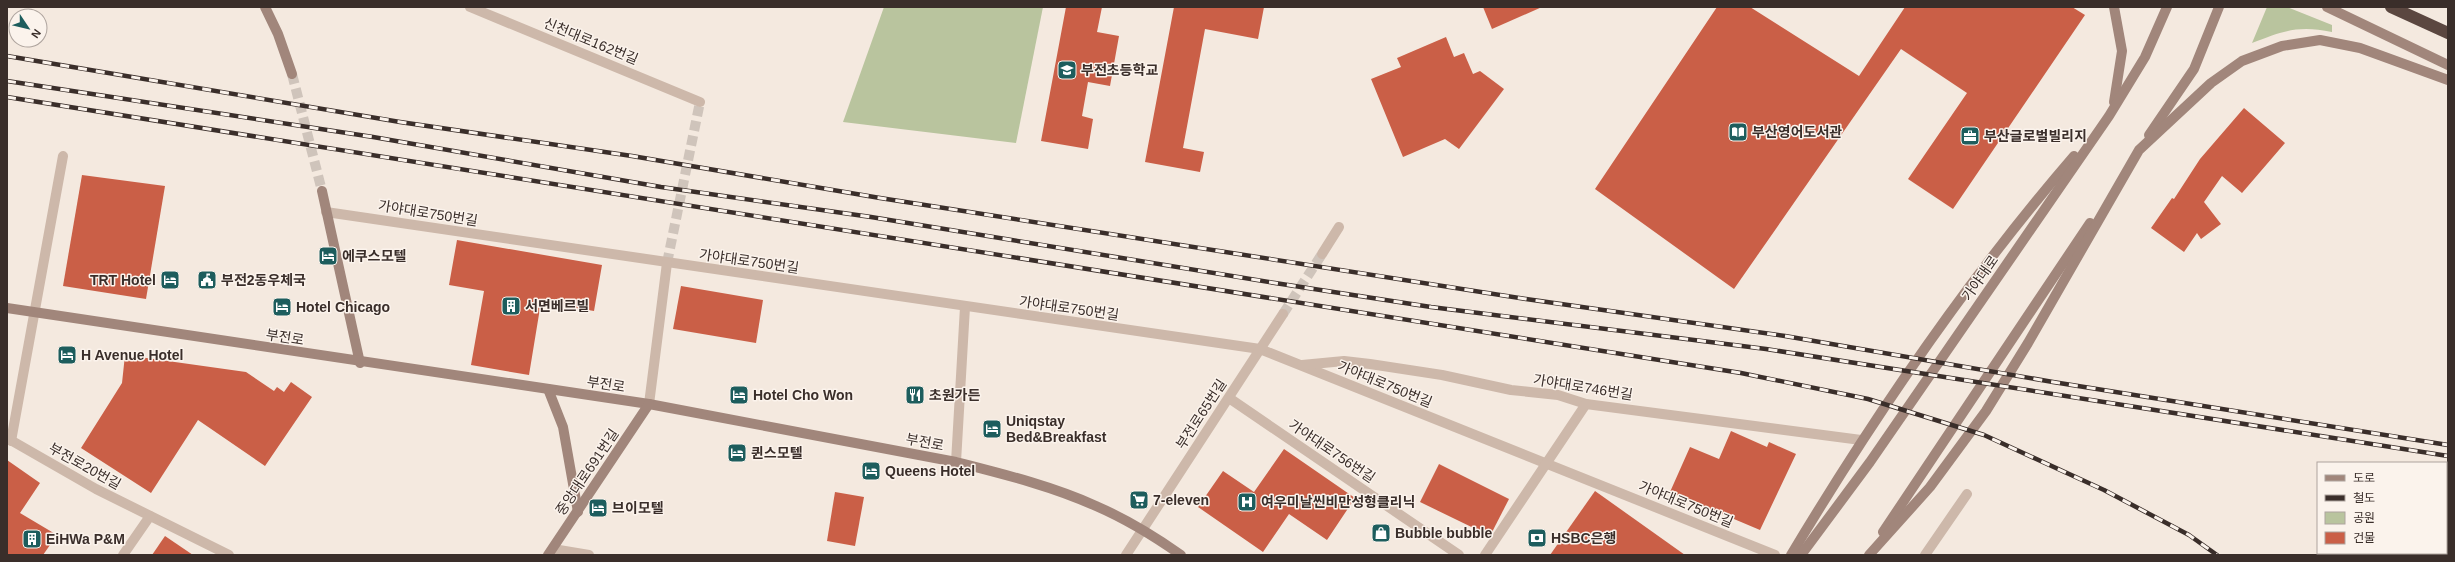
<svg xmlns="http://www.w3.org/2000/svg" width="2455" height="562" viewBox="0 0 2455 562" font-family="Arial,'Noto Sans KR',sans-serif">
  <style>
    .green { fill: #b9c49e }
    .building { fill: #ca5f47 }
    .lines { fill: none; stroke-linecap: round; stroke-linejoin: round }
    .street-tunnel { stroke: #cfc4bb; stroke-width: 10; stroke-dasharray: 10 5; stroke-linecap: butt }
    .secondary-tunnel { stroke: #cfc4bb; stroke-width: 10; stroke-dasharray: 10 5; stroke-linecap: butt }
    .street { stroke: #cdb8aa; stroke-width: 10 }
    .secondary { stroke: #a1867b; stroke-width: 10 }
    .highway { stroke: #5b4740; stroke-width: 12 }
    .rail-casing { stroke: #3a2e2a; stroke-width: 4.5 }
    .rail { stroke: #fbf3ec; stroke-width: 3; stroke-dasharray: 9; stroke-linecap: butt }
    .labels { text-anchor: middle; dominant-baseline: central; stroke-width: 3; stroke-linejoin: round; paint-order: stroke }
    .street-label { font-size: 14px; fill: #3a2e2a; stroke: #fbf3ec }
    .poi-label { font-size: 14px; font-weight: bold; fill: #3a2e2a; stroke: #fbf3ec; text-anchor: start }
  </style>
  <rect width="100%" height="100%" fill="#f4e9df"/>
  <!-- green -->
  <g class="green">
    <polygon points="884,7 1043,7 1016,143 843,122"/>
    <path d="M2267,7h20l45,18v7c-34,-7 -49,-1 -80,11z"/>
  </g>
  <!-- building -->
  <g class="building">
    <polygon points="1066,7 1102,7 1097,32 1119,36 1110,86 1088,82 1082,116 1093,119 1088,149 1041,141"/>
    <polygon points="1174,7 1264,7 1258,39 1205,29 1183,148 1204,152 1200,172 1145,162"/>
    <polygon points="1483,7 1542,7 1492,29"/>
    <polygon points="1717,7 1750,7 1859,76 1905,7 2072,7 2085,15 1953,209 1908,179 1967,93 1901,49 1734,289 1595,189"/>
    <polygon points="1446,37 1454,57 1464,53 1473,74 1480,71 1504,89 1459,149 1445,139 1403,157 1371,79 1401,67 1397,58"/>
    <polygon points="2244,108 2285,143 2242,193 2222,176 2204,202 2221,224 2201,239 2197,233 2184,252 2151,228 2172,198 2174,199 2200,159"/>
    <polygon points="82,175 165,186 146,299 63,286"/>
    <polygon points="457,240 602,265 594,311 541,302 529,375 471,365 484,291 449,285"/>
    <polygon points="681,286 763,300 756,343 673,329"/>
    <polygon points="125,355 246,372 274,391 277,387 284,392 291,382 312,397 265,466 198,420 151,493 81,448 122,383"/>
    <polygon points="1731,431 1767,447 1769,442 1796,454 1760,530 1670,492 1690,447 1719,459"/>
    <polygon points="1284,449 1355,498 1327,540 1289,514 1263,552 1198,507 1223,471 1254,492"/>
    <polygon points="7,460 40,483 20,513 57,535 43,555 7,555"/>
    <polygon points="1439,464 1509,499 1490,536 1420,502"/>
    <polygon points="1595,491 1685,555 1550,555"/>
    <polygon points="835,492 864,497 855,546 827,541"/>
    <polygon points="165,536 193,555 152,555"/>
  </g>
  <g class="lines">
    <!-- street-tunnel -->
    <g class="street-tunnel">
      <polyline points="667,263 700,102"/>
      <polyline points="1283,314 1322,254"/>
    </g>
    <!-- secondary-tunnel -->
    <polyline class="secondary-tunnel" points="292,74 322,191"/>
    <!-- street -->
    <g class="street">
      <polyline points="470,7 700,102"/>
      <polyline points="326,212 1260,349 1775,555"/>
      <polyline points="1322,254 1339,227"/>
      <polyline points="1302,365 1344,361 1370,364 1442,375 1511,390 1558,395 1586,404 1861,440"/>
      <polyline points="1229,398 1459,555"/>
      <polyline points="649,404 667,263"/>
      <polyline points="7,438 96,489 229,555"/>
      <polyline points="11,441 63,156"/>
      <polyline points="956,462 965,307"/>
      <polyline points="553,549 589,555"/>
      <polyline points="123,555 150,516"/>
      <polyline points="1126,555 1283,314"/>
      <polyline points="1485,555 1586,404"/>
      <polyline points="1925,555 1967,494"/>
    </g>
    <!-- secondary -->
    <g class="secondary">
      <polyline points="265,7 278,34 292,74"/>
      <polyline points="2114,7 2122,51 2114,102"/>
      <polyline points="2327,7 2448,65"/>
      <polyline points="2149,135 2194,69 2219,7"/>
      <polyline points="322,191 360,363"/>
      <path d="M7,308l642,96 307,58c47,12 96,24 140,44 30,13 58,30 85,49"/>
      <polyline points="548,389 563,427 578,512"/>
      <polyline points="1883,532 2090,223"/>
      <polyline points="548,555 649,404"/>
      <path d="M1791,555c84,-140 176,-275 283,-399"/>
      <polyline points="1801,555 1870,462 2109,116 2145,57 2167,7"/>
      <polyline points="1869,555 1930,487 1986,411 2028,343 2139,150 2211,83 2242,61 2282,46 2320,40 2360,48 2448,80"/>
    </g>
    <!-- highway -->
    <polyline class="highway" points="2391,7 2448,33"/>
    <defs>
      <g id="rail">
        <polyline points="7,56 400,122 632,156 880,198 1526,299 1785,336 2053,382 2448,445"/>
        <polyline points="7,81 373,137 661,187 871,217 1275,283 1431,307 1766,349 2448,456"/>
        <polyline points="7,97 1741,373 1868,399 1984,435 2104,490 2189,535 2217,555"/>
      </g>
    </defs>
    <!-- rail casing -->
    <use href="#rail" class="rail-casing"/>
    <!-- rail -->
    <use href="#rail" class="rail"/>
  </g>
  <!-- icons -->
  <defs>
    <symbol id="school-square" viewBox="-11 -11 22 22"><rect x="-9" y="-9" width="18" height="18" rx="4" fill="#1d5d5d" stroke="#fbf3ec"/><path d="M0-5L7-2L0 1L-7-2ZM-4 1L0 2.5L4 1V4Q0 6-4 4Z" fill="#fff"/></symbol>
    <symbol id="library-square" viewBox="-11 -11 22 22"><rect x="-9" y="-9" width="18" height="18" rx="4" fill="#1d5d5d" stroke="#fbf3ec"/><path d="M-6-4Q-3-5.5-.7-3.5V5Q-3 3-6 4ZM6-4Q3-5.5 .7-3.5V5Q3 3 6 4Z" fill="#fff"/></symbol>
    <symbol id="office-square" viewBox="-11 -11 22 22"><rect x="-9" y="-9" width="18" height="18" rx="4" fill="#1d5d5d" stroke="#fbf3ec"/><path d="M-6-3h4V-5.5h4V-3h4V5H-6ZM-1-4.5V-3h2v-1.5ZM-6 0V1H6V0Z" fill="#fff"/></symbol>
    <symbol id="hotel-square" viewBox="-11 -11 22 22"><rect x="-9" y="-9" width="18" height="18" rx="4" fill="#1d5d5d" stroke="#fbf3ec"/><path d="M-6-4.5h1.5V1H6V5H4.5V3h-9V5H-6ZM-4 0a1.8 1.8 0 1 1 3.6 0ZM.5 0V-2.5h3Q6-2.5 6 0Z" fill="#fff"/></symbol>
    <symbol id="civic-square" viewBox="-11 -11 22 22"><rect x="-9" y="-9" width="18" height="18" rx="4" fill="#1d5d5d" stroke="#fbf3ec"/><path d="M-.6-6.5H3V-4.5H.6V-3L4-1V1h2V6H-6V1h2V-1L-.6-3ZM-1.2 2.5V6h2.4V2.5Z" fill="#fff"/></symbol>
    <symbol id="building-square" viewBox="-11 -11 22 22"><rect x="-9" y="-9" width="18" height="18" rx="4" fill="#1d5d5d" stroke="#fbf3ec"/><path d="M-4-6H4V6H1V3H-1V6H-4ZM-2.5-4.3h1.7v1.8h-1.7ZM.8-4.3h1.7v1.8H.8ZM-2.5-1h1.7V.8h-1.7ZM.8-1h1.7V.8H.8Z" fill="#fff"/></symbol>
    <symbol id="restaurant-square" viewBox="-11 -11 22 22"><rect x="-9" y="-9" width="18" height="18" rx="4" fill="#1d5d5d" stroke="#fbf3ec"/><path d="M-5-6h1v4h1v-4h1v4h1v-4h1v5L-1.5 .5V6h-2V.5L-5-1ZM5-6V6H3V1.5H1.5Q1.5-4 5-6Z" fill="#fff"/></symbol>
    <symbol id="supermarket-square" viewBox="-11 -11 22 22"><rect x="-9" y="-9" width="18" height="18" rx="4" fill="#1d5d5d" stroke="#fbf3ec"/><path d="M-6-5.5h2.5l.6 2H6L4.5 2H-2.5L-4.4-4H-6ZM-1.5 3.2a1.3 1.3 0 1 0 .1 0ZM3 3.2a1.3 1.3 0 1 0 .1 0Z" fill="#fff"/></symbol>
    <symbol id="hospital-square" viewBox="-11 -11 22 22"><rect x="-9" y="-9" width="18" height="18" rx="4" fill="#1d5d5d" stroke="#fbf3ec"/><path d="M-5-5h3v3.5h4V-5h3V5h-3V1.5h-4V5h-3Z" fill="#fff"/></symbol>
    <symbol id="shop-square" viewBox="-11 -11 22 22"><rect x="-9" y="-9" width="18" height="18" rx="4" fill="#1d5d5d" stroke="#fbf3ec"/><path d="M-5-2.5h2.3a2.7 3.5 0 0 1 5.4 0H5L5.5 6h-11ZM-1.5-2.5h3a1.5 2.3 0 0 0-3 0Z" fill="#fff"/></symbol>
    <symbol id="bank-square" viewBox="-11 -11 22 22"><rect x="-9" y="-9" width="18" height="18" rx="4" fill="#1d5d5d" stroke="#fbf3ec"/><path d="M-6-4H6V4H-6ZM0-2.3a2.3 2.3 0 1 0 0 4.6a2.3 2.3 0 1 0 0-4.6Z" fill="#fff"/></symbol>
  </defs>
  <g fill-rule="evenodd">
    <use href="#school-square" x="1056" y="59" width="22" height="22"/>
    <use href="#library-square" x="1727" y="121" width="22" height="22"/>
    <use href="#office-square" x="1959" y="125" width="22" height="22"/>
    <use href="#hotel-square" x="317" y="245" width="22" height="22"/>
    <use href="#hotel-square" x="159" y="269" width="22" height="22"/>
    <use href="#civic-square" x="196" y="269" width="22" height="22"/>
    <use href="#building-square" x="500" y="295" width="22" height="22"/>
    <use href="#hotel-square" x="271" y="296" width="22" height="22"/>
    <use href="#hotel-square" x="56" y="344" width="22" height="22"/>
    <use href="#hotel-square" x="728" y="384" width="22" height="22"/>
    <use href="#restaurant-square" x="904" y="384" width="22" height="22"/>
    <use href="#hotel-square" x="981" y="418" width="22" height="22"/>
    <use href="#hotel-square" x="726" y="442" width="22" height="22"/>
    <use href="#hotel-square" x="860" y="460" width="22" height="22"/>
    <use href="#supermarket-square" x="1128" y="489" width="22" height="22"/>
    <use href="#hospital-square" x="1236" y="491" width="22" height="22"/>
    <use href="#hotel-square" x="587" y="497" width="22" height="22"/>
    <use href="#shop-square" x="1370" y="522" width="22" height="22"/>
    <use href="#bank-square" x="1526" y="527" width="22" height="22"/>
    <use href="#building-square" x="21" y="528" width="22" height="22"/>
  </g>
  <g class="labels">
    <!-- street labels -->
    <g class="street-label">
      <text transform="translate(591 41) rotate(22)">신천대로162번길</text>
      <text transform="translate(428 213) rotate(9)">가야대로750번길</text>
      <text transform="translate(749 261) rotate(8)">가야대로750번길</text>
      <text transform="translate(1980 278) rotate(-55)">가야대로</text>
      <text transform="translate(1069 308) rotate(8)">가야대로750번길</text>
      <text transform="translate(285 337) rotate(9)">부전로</text>
      <text transform="translate(606 384) rotate(9)">부전로</text>
      <text transform="translate(1385 384) rotate(22)">가야대로750번길</text>
      <text transform="translate(1583 387) rotate(9)">가야대로746번길</text>
      <text transform="translate(1201 414) rotate(-57)">부전로65번길</text>
      <text transform="translate(925 442) rotate(11)">부전로</text>
      <text transform="translate(1332 451) rotate(34)">가야대로756번길</text>
      <text transform="translate(85 466) rotate(29)">부전로20번길</text>
      <text transform="translate(587 472) rotate(-56)">중앙대로691번길</text>
      <text transform="translate(1686 504) rotate(22)">가야대로750번길</text>
    </g>
    <!-- poi labels -->
    <g class="poi-label">
      <text x="1081" y="70">부전초등학교</text>
      <text x="1752" y="132">부산영어도서관</text>
      <text x="1984" y="136">부산글로벌빌리지</text>
      <text x="342" y="256">에쿠스모텔</text>
      <text x="156" y="280" text-anchor="end">TRT Hotel</text>
      <text x="221" y="280">부전2동우체국</text>
      <text x="525" y="306">서면베르빌</text>
      <text x="296" y="307">Hotel Chicago</text>
      <text x="81" y="355">H Avenue Hotel</text>
      <text x="753" y="395">Hotel Cho Won</text>
      <text x="929" y="395">초원가든</text>
      <text x="1006" y="421">Uniqstay<tspan x="1006" dy="16">Bed&amp;Breakfast</tspan></text>
      <text x="751" y="453">퀸스모텔</text>
      <text x="885" y="471">Queens Hotel</text>
      <text x="1153" y="500">7-eleven</text>
      <text x="1261" y="502">여우미날씬비만성형클리닉</text>
      <text x="612" y="508">브이모텔</text>
      <text x="1395" y="533">Bubble bubble</text>
      <text x="1551" y="538">HSBC은행</text>
      <text x="46" y="539">EiHWa P&amp;M</text>
    </g>
  </g>
  <!-- border -->
  <rect width="2455" height="562" fill="none" stroke="#3a2e2a" stroke-width="16"/>
  <!-- legend -->
  <rect x="2317" y="462" width="130" height="92" fill="#fbf3ec" stroke="#aea49e"/>
  <rect x="2325" y="475" width="20" height="6" fill="#a1867b" stroke="#aea49e"/>
  <text x="2353" y="482" font-size="12" fill="#3a2e2a">도로</text>
  <rect x="2325" y="495" width="20" height="6" fill="#3a2e2a" stroke="#aea49e"/>
  <text x="2353" y="502" font-size="12" fill="#3a2e2a">철도</text>
  <rect x="2325" y="512" width="20" height="12" fill="#b9c49e" stroke="#aea49e"/>
  <text x="2353" y="522" font-size="12" fill="#3a2e2a">공원</text>
  <rect x="2325" y="532" width="20" height="12" fill="#ca5f47" stroke="#aea49e"/>
  <text x="2353" y="542" font-size="12" fill="#3a2e2a">건물</text>
  <!-- north arrow -->
  <g transform="translate(28 28) rotate(125)"><circle r="19" fill="#fbf3ec" stroke="#aea49e"/>
  <path d="M0-3L7 15L0 10L-7 15Z" fill="#1d5d5d"/>
  <text y="-6" font-size="11" font-weight="bold" text-anchor="middle" fill="#3a2e2a">N</text>
  </g>
</svg>
